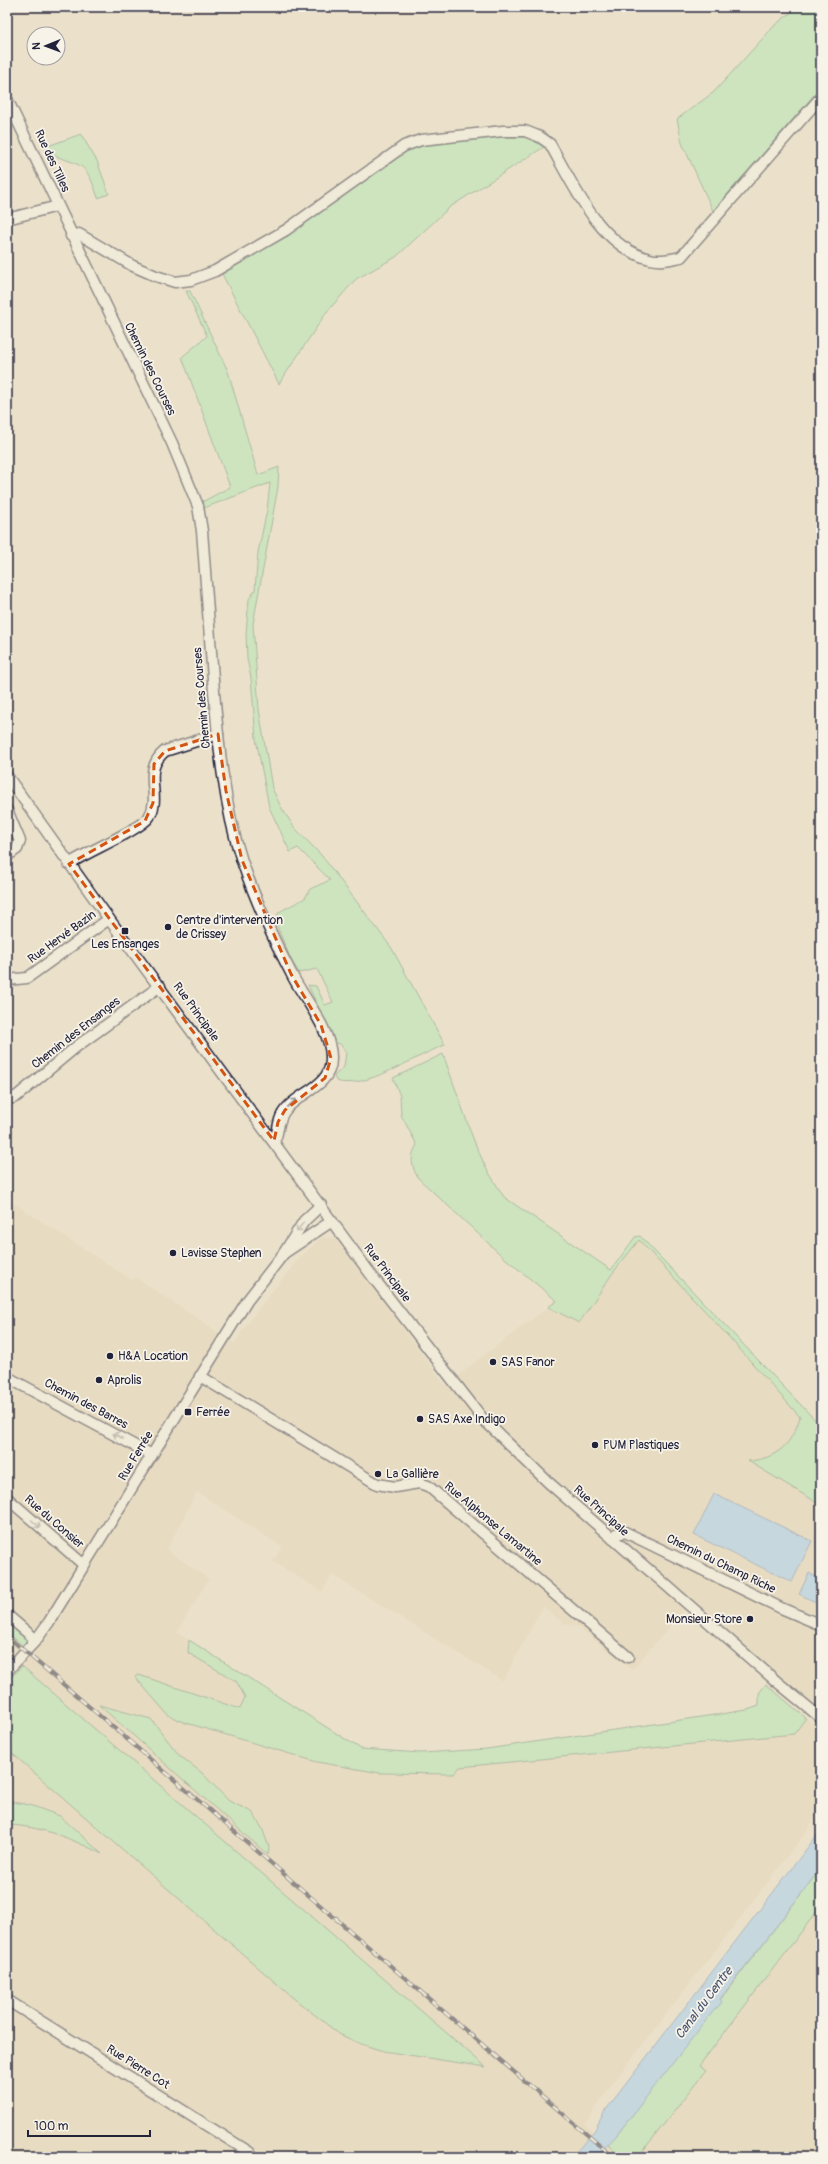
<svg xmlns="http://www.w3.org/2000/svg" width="828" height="2164" viewBox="0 0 828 2164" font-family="Pangolin,sans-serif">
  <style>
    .built { fill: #e3d4b7 }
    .green { fill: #a8e7af; stroke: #658475 }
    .water { fill: #9bc9f6; stroke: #6b86ab }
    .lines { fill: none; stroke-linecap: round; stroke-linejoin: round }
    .minor-casing { stroke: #22223b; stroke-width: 13 }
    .minor { stroke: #f7f3e8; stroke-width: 10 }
    .rail-casing { stroke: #22223b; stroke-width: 4 }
    .rail { stroke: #f7f3e8; stroke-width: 2.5; stroke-dasharray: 8; stroke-linecap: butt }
    .oneway { stroke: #97959a }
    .marked { fill: none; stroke: #d45411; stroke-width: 3; stroke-dasharray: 8 5; stroke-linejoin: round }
    .poi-dot { fill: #22223b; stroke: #f7f3e8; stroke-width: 1.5 }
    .labels { text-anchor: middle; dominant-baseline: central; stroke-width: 3.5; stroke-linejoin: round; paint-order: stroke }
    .street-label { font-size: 12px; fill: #22223b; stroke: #f7f3e8 }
    .poi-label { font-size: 12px; fill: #22223b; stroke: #f7f3e8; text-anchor: start }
    .water-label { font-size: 13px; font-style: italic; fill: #465473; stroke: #f7f3e8 }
  </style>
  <rect width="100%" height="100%" fill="#ebe1cb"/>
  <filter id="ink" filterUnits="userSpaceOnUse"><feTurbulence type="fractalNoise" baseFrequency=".025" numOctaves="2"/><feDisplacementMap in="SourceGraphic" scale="8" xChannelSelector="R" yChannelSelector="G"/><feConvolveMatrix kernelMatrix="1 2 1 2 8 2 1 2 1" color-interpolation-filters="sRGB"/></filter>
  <g filter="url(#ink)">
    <!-- built -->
    <g class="built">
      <polygon points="7,1199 132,1280 136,1277 234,1343 258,1309 299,1258 321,1238 335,1238 446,1386 472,1364 548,1307 579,1323 612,1274 639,1240 728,1336 821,1440 821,1705 816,1706 771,1669 698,1605 683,1612 632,1670 578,1627 563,1623 543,1607 503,1681 332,1575 322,1592 272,1561 282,1547 197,1492 167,1550 209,1579 177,1632 258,1684 223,1735 317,1762 380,1773 454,1774 459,1767 794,1734 806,1718 821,1728 821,1804 808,1830 605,2094 585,2124 620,2157 7,2157"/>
      <polygon points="821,1906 821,2157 638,2157 706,2071 699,2066"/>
    </g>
    <!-- green -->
    <g class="green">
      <polygon points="798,7 821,7 821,87 713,211 682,143 677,119 714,92 775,25"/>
      <path d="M81,134l16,27 12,33 -11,4c-13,-40 -18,-31 -53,-46v-5z"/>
      <polygon points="500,137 527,137 544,147 450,207 396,257 356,279 326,313 279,384 222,274 285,236 409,150 427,144"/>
      <path d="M186,291h4l38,80 30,104 21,-8 -1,20 -25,137 6,85 13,79 9,19 13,20 28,29 69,91 54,98c-28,10 -81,46 -109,36l-2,-5 10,-9 2,-15 -6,-8 -5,-2 -27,-57 8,1 9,19 8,-3 -16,-33 -18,4 -8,-13 -16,-39 4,-9 26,-14 5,-9 20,-9 -32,-32 -8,4 -21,-45 -13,-68 -5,-61 -4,-19 -1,-26 3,-34 6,-9 3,-38 9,-42 3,-27 -66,25 -2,-6 28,-15 -48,-130 25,-21z"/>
      <path d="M443,1054l31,87 12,27 18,29 107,73 24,-33 5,-1 181,190v79l-73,-44c29,-2 44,-17 52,-44l-72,-81 -89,-96 -27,34 -33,49 -31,-16 9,-6 -56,-46 -83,-77c-6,-10 -9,-22 -1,-33l-16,-30 -1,-19 -7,-18z"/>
      <polygon points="7,1622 27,1639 23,1646 7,1632"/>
      <polygon points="189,1640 361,1749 421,1753 487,1749 747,1710 759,1706 759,1693 766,1684 806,1718 794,1734 460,1767 454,1774 380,1773 317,1762 183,1722 168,1715 135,1677 139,1675 240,1709 245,1697 236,1681 188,1653"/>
      <polygon points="22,1666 486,2067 383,2051 361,2044 339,2034 292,1997 7,1749 7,1682"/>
      <polygon points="99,1705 151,1719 179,1755 202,1773 229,1801 252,1812 262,1828 269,1847 268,1855"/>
      <path d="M7,1801l23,4 30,11 42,38c-30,-15 -61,-28 -95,-29z"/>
      <polygon points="821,1868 821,1906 699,2066 706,2071 638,2157 620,2157 607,2144 616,2136"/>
    </g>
    <!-- water -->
    <g class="water">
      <polygon points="714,1494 812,1541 792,1582 694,1535"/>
      <polygon points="809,1573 821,1580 821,1600 819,1604 799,1594"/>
      <polygon points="821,1830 821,1868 720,1999 722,2002 717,2009 715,2009 616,2136 596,2157 572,2157 594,2131 605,2111"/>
    </g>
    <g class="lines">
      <defs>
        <g id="minor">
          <path d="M7,99l165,344 26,63 4,25c4,49 7,98 11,148 5,60 10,124 29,182 13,38 30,76 49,112 12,25 41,57 40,86 0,27 -29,32 -44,49 -11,11 -8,28 -13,33"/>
          <polyline points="7,219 58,206"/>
          <path d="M71,236l8,-2 54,32 23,10 19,6 16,-2 24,-9 71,-41 118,-84 17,-6 82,-9h22l15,6 10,7c24,42 50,103 100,115 11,3 21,0 31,-2l140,-160"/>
          <polyline points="7,776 109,919 375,1280 483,1419 548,1482 776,1681 821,1718"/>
          <polyline points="7,810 20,841 17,849 7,856"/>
          <path d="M69,864c17,-12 71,-34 80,-47 14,-22 -9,-45 16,-66l53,-17"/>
          <polyline points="7,980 27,978 109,919"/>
          <polyline points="7,1096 13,1098 17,1096 76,1047 160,986"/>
          <polyline points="284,1253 332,1221"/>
          <polyline points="200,1376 377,1484 395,1487 419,1483 428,1486 628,1657"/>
          <polyline points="7,1377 152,1455"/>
          <polyline points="7,1498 84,1565"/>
          <polyline points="613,1539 616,1534 625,1532 781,1608 821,1625"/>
          <polyline points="7,1615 36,1640"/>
          <polyline points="7,1671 36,1640 49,1622 247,1301 284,1253 304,1221 321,1205"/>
          <polyline points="7,2000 249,2152 254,2157"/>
        </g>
      </defs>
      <!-- minor casing -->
      <use href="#minor" class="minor-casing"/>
      <!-- minor -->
      <use href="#minor" class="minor"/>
      <defs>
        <polyline id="rail" points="7,1636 613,2157"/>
      </defs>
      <!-- rail casing -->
      <use href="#rail" class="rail-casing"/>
      <!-- rail -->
      <use href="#rail" class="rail"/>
    </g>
    <!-- one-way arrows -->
    <defs><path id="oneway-shaft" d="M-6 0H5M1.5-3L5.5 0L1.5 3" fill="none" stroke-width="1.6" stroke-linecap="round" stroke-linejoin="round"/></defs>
    <g class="oneway">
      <use href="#oneway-shaft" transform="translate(292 1103) rotate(-42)"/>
      <use href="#oneway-shaft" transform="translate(300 1227) rotate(125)"/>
      <use href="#oneway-shaft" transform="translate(118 1436) rotate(-152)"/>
      <use href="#oneway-shaft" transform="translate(36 1524) rotate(42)"/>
    </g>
  </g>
  <!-- marked area -->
  <path d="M0 0H828V2164H0ZM218,734l8,57 16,69 49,114 30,51 10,33 -6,20 -40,32 -7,12 -4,19 -205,-277 76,-43 8,-18 1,-39 11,-13z" fill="#ebe1cb" fill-opacity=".55" fill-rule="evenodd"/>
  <path class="marked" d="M218,734l8,57 16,69 49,114 30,51 10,33 -6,20 -40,32 -7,12 -4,19 -205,-277 76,-43 8,-18 1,-39 11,-13z"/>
  <!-- markers -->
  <g class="poi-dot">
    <circle cx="168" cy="927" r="4"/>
    <rect x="121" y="927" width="8" height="8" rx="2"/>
    <circle cx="173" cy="1253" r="4"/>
    <circle cx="110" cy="1356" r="4"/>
    <circle cx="493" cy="1362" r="4"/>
    <circle cx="99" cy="1380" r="4"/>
    <rect x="184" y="1408" width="8" height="8" rx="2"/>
    <circle cx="420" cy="1419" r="4"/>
    <circle cx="595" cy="1445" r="4"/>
    <circle cx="378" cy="1474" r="4"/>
    <circle cx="750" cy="1619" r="4"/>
  </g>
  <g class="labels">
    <!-- street labels -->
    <g class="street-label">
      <text transform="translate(52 161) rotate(65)">Rue des Tilles</text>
      <text transform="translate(150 369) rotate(64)">Chemin des Courses</text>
      <text transform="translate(202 698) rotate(-95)">Chemin des Courses</text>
      <text transform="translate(62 937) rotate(-36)">Rue Hervé Bazin</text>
      <text transform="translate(196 1012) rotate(54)">Rue Principale</text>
      <text transform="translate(76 1033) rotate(-38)">Chemin des Ensanges</text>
      <text transform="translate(387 1273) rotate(53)">Rue Principale</text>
      <text transform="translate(86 1404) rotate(28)">Chemin des Barres</text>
      <text transform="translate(136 1456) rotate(-59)">Rue Ferrée</text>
      <text transform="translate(601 1511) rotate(42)">Rue Principale</text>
      <text transform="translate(54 1522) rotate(41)">Rue du Consier</text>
      <text transform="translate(493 1524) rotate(40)">Rue Alphonse Lamartine</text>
      <text transform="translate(721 1564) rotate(26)">Chemin du Champ Riche</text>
      <text transform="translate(138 2067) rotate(32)">Rue Pierre Cot</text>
    </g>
    <!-- poi labels -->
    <g class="poi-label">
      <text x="176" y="920">Centre d'intervention<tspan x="176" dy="14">de Crissey</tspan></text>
      <text x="125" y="944" text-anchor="middle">Les Ensanges</text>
      <text x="181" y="1253">Lavisse Stephen</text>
      <text x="118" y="1356">H&amp;A Location</text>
      <text x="501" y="1362">SAS Fanor</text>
      <text x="107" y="1380">Aprolis</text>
      <text x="196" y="1412">Ferrée</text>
      <text x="428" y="1419">SAS Axe Indigo</text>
      <text x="603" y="1445">PUM Plastiques</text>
      <text x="386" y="1474">La Gallière</text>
      <text x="742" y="1619" text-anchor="end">Monsieur Store</text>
    </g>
    <!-- water labels -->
    <g class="water-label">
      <text transform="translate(704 2003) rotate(-53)">Canal du Centre</text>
    </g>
  </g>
  <!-- margin -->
  <rect width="828" height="2164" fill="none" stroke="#f7f3e8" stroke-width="24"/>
  <rect x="12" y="12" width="804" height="2140" fill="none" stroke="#22223b" stroke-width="1.5" filter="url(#ink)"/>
  <!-- north arrow -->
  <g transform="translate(46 46) rotate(269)"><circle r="19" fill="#f7f3e8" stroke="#a29fa3"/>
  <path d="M0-3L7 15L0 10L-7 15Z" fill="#22223b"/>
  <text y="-6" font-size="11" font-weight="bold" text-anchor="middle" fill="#22223b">N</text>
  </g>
  <!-- scale -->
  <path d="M28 2130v6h122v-6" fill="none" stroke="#22223b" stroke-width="2"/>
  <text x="34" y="2130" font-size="12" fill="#22223b" stroke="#f7f3e8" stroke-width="3" paint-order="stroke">100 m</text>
</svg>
